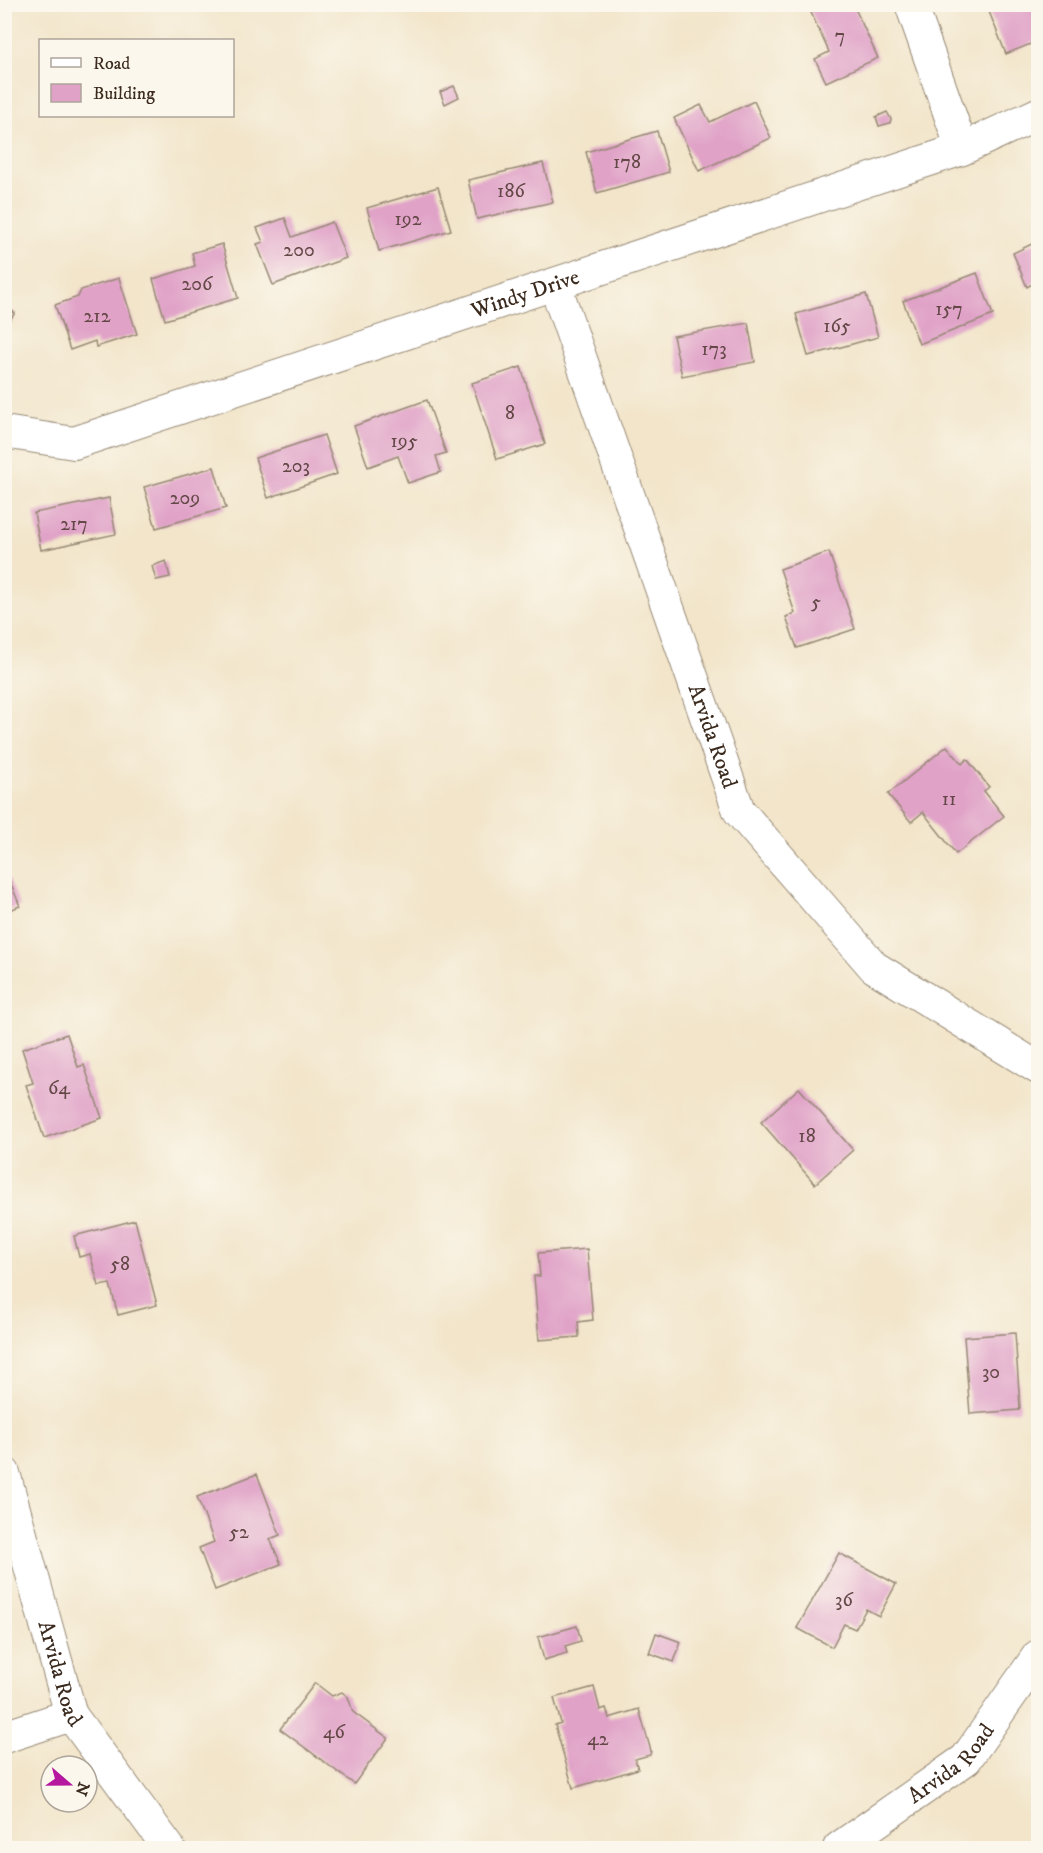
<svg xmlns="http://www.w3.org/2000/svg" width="1043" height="1853" viewBox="0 0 1043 1853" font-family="'IM FELL DW Pica',serif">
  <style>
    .building { fill: #e0a2c7 }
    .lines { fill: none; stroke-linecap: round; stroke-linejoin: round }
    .minor-casing { stroke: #968874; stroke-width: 34 }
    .minor { stroke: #fff; stroke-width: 32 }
    .labels { text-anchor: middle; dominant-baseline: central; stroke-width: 4.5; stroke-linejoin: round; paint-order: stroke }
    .number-label { font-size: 20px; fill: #644848 }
    .street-label { font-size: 22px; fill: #3b2a1e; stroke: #fbf7ec }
  </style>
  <rect width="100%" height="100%" fill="#fbf7ec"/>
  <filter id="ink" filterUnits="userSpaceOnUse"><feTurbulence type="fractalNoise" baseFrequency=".0167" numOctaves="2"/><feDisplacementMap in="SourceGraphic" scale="12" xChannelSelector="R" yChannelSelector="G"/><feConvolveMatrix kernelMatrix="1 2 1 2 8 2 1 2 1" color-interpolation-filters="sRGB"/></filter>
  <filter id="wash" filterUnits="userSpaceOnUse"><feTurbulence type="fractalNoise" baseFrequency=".008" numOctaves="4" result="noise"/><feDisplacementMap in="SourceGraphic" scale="24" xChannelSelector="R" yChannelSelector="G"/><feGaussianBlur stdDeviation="1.35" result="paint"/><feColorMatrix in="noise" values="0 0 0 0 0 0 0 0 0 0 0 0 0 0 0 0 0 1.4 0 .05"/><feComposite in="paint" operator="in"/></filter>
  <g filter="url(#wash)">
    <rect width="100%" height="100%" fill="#f2e5ca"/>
    <g id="blocks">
      <!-- building -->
      <g class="building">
        <polygon points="853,4 878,58 826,82 815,59 829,52 808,6"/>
        <polygon points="986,4 1038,4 1038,41 1006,54"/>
        <polygon points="454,86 459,97 445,104 440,92"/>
        <polygon points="754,101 771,138 699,171 674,118 701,105 710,122"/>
        <polygon points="887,112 891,119 890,123 879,126 876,117"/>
        <polygon points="657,131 669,172 597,193 586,152"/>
        <polygon points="543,163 553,202 477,219 468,180"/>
        <polygon points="438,187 451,230 379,251 367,208"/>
        <polygon points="285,218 292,237 332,222 346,258 273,285 257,244 263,242 257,228"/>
        <polygon points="1038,241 1038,281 1027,287 1013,253"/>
        <polygon points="222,244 238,298 165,320 153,279 195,266 192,253"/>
        <polygon points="977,273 993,315 919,344 903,301"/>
        <polygon points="119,278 137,334 96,347 95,341 70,350 55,305 78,297 81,290"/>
        <polygon points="866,294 878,337 808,356 796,314"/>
        <polygon points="4,306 15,313 4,328"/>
        <polygon points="748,323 755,362 682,376 673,336"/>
        <polygon points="521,367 545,444 497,459 472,383"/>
        <polygon points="427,400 446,453 436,456 441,472 408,483 398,456 368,467 354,426"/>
        <polygon points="324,435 337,474 268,498 255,458"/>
        <polygon points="214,467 226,508 156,528 144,487"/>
        <polygon points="109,498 116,534 41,550 34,513"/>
        <polygon points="829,552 855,629 797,648 786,617 795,613 780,569"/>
        <polygon points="166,561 170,577 156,580 152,566"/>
        <polygon points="947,746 962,764 967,759 989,787 984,791 1004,816 956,854 923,812 911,822 888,794"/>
        <polygon points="4,867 20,906 4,912"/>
        <polygon points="67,1034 78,1067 84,1065 102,1118 44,1138 26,1085 33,1083 22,1049"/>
        <polygon points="799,1088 853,1150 815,1184 761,1122"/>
        <polygon points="135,1220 157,1305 118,1315 110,1284 99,1286 90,1254 79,1257 74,1236"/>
        <polygon points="587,1249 593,1320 578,1322 579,1337 539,1340 534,1276 540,1276 538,1253"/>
        <polygon points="1015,1333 1020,1407 1019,1410 970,1414 964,1337"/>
        <polygon points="257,1474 280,1535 270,1539 281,1564 215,1590 199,1548 214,1542 197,1497"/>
        <polygon points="839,1553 896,1584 879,1616 866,1609 855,1629 844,1624 832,1647 797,1628"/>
        <polygon points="577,1626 581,1641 565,1646 567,1653 544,1660 538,1637"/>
        <polygon points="656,1633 681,1642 674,1662 649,1653"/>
        <polygon points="315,1683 332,1696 342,1692 348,1697 353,1712 388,1738 354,1784 280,1729"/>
        <polygon points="594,1687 600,1710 606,1708 609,1718 639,1709 651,1751 650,1755 635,1759 638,1769 573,1788 555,1725 561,1723 554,1698"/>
      </g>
    </g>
  </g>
  <g filter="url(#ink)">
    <use href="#blocks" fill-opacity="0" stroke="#968874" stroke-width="1.5"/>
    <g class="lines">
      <defs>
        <g id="minor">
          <polyline points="911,4 962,149"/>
          <path id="s1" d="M555,285l184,526 135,156 164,101"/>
          <path id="s2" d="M4,432l70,11 888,-294 76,-35"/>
          <path id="s3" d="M4,1473l67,242 98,133"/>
          <polyline points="4,1737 71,1715"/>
          <path id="s4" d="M839,1848l127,-89 72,-103"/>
        </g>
      </defs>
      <!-- minor casing -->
      <use href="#minor" class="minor-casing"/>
      <!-- minor -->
      <use href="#minor" class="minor"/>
    </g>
  </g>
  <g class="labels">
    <!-- number labels -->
    <g class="number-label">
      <text x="840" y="36">7</text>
      <text x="627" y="162">178</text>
      <text x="511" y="191">186</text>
      <text x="408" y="219">192</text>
      <text x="299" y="250">200</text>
      <text x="197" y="284">206</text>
      <text x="949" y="309">157</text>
      <text x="97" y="316">212</text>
      <text x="837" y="326">165</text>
      <text x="714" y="349">173</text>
      <text x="510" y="413">8</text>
      <text x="404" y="441">195</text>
      <text x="296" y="466">203</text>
      <text x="185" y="498">209</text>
      <text x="74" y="524">217</text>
      <text x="816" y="602">5</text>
      <text x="949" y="799">11</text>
      <text x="59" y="1088">64</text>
      <text x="807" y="1136">18</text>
      <text x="120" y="1264">58</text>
      <text x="991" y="1372">30</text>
      <text x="239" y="1532">52</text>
      <text x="844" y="1600">36</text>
      <text x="334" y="1732">46</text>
      <text x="598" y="1739">42</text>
    </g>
    <!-- street labels -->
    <g class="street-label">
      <text stroke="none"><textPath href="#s2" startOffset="546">Windy Drive</textPath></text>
      <text stroke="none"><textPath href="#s1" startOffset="478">Arvida Road</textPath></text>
      <text stroke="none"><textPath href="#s3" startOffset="208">Arvida Road</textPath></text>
      <text stroke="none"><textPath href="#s4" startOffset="141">Arvida Road</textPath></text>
    </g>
  </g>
  <!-- margin -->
  <rect width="1043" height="1853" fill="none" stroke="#fbf7ec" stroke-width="24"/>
  <!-- legend -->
  <rect x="39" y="39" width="195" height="78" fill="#fbf7ec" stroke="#aea59a" stroke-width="1.5"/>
  <rect x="51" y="58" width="30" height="9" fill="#ffffff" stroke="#aea59a" stroke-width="1.5"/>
  <text x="93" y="69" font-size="18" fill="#3b2a1e">Road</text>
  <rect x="51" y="84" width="30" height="18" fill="#e0a2c7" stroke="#aea59a" stroke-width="1.5"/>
  <text x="93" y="99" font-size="18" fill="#3b2a1e">Building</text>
  <!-- north arrow -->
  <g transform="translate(69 1784) rotate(110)"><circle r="28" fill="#fbf7ec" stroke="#aea59a" stroke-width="1.5"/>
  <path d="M0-4.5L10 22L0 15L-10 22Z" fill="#b5179e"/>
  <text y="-9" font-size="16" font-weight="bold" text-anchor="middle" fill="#3b2a1e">N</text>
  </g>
</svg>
